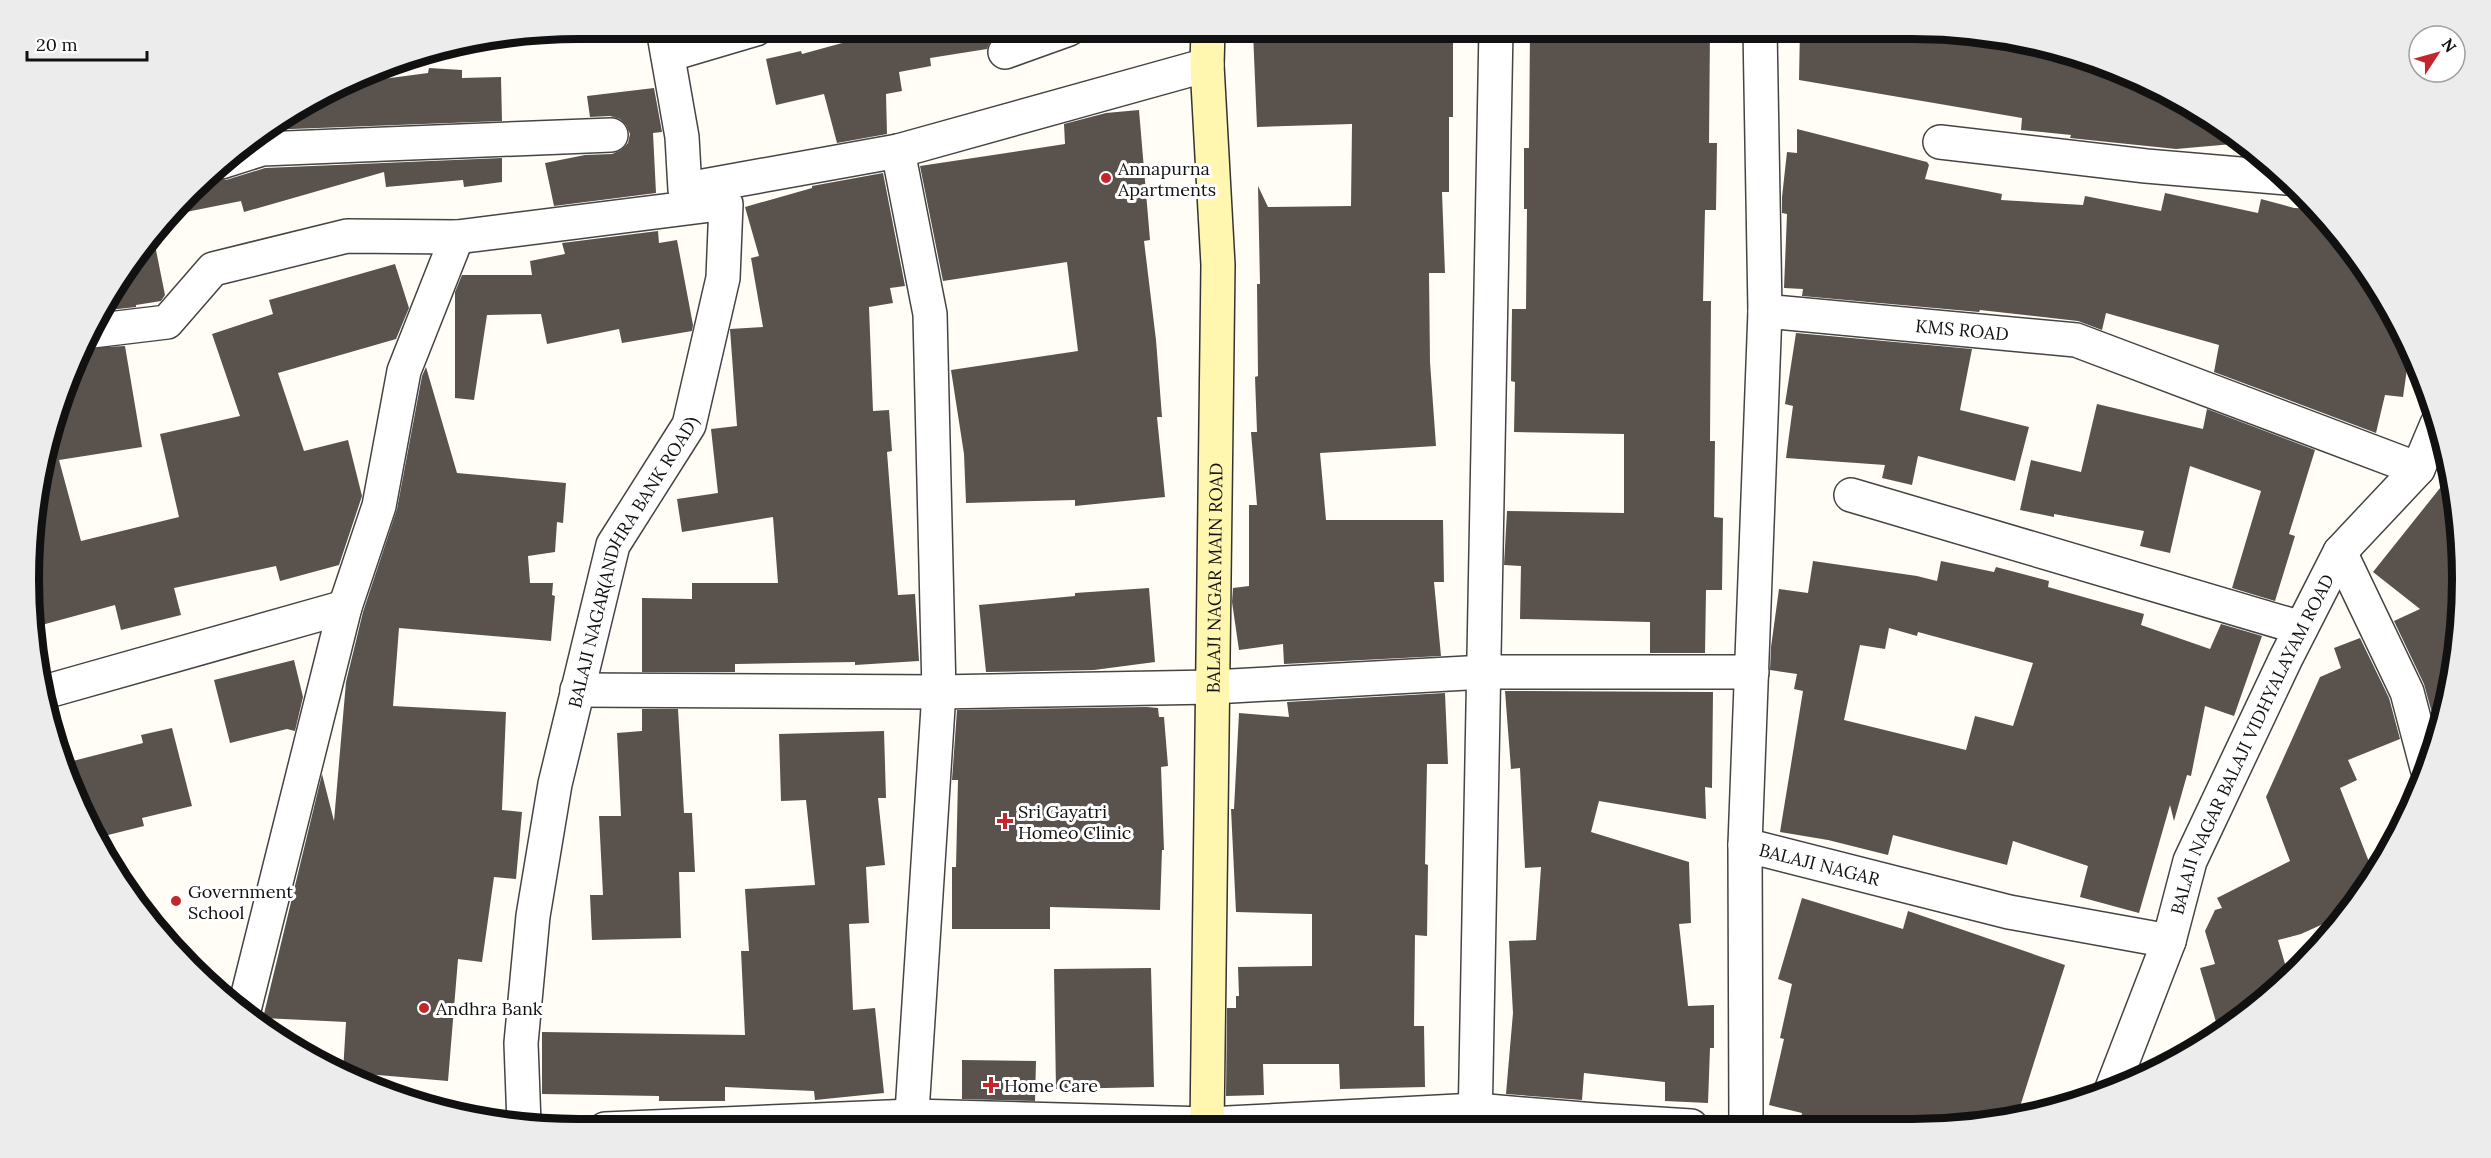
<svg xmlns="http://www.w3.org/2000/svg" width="2491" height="1158" viewBox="0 0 2491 1158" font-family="Lora,serif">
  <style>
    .building { fill: #5a524d; fill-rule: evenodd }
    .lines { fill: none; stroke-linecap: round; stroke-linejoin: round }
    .street-casing { stroke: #444; stroke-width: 36 }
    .secondary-casing { stroke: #333; stroke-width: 36 }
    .street { stroke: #fff; stroke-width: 33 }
    .secondary { stroke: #fff6b0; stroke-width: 33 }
    .poi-dot { fill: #c4262e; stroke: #fff; stroke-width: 2 }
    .labels { text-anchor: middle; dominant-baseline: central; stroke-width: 6; stroke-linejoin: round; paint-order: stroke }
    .poi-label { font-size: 18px; fill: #111; stroke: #fff; text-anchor: start }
    .street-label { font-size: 18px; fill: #111; stroke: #fff }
    .rim { fill: none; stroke: #111; stroke-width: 8 }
  </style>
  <rect width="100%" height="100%" fill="#fffdf5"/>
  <!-- building -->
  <g class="building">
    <polygon points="897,28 1000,28 1000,34 991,39 987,49 930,58 931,66 899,72 902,91 886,94 887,134 837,143 824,94 776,105 766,59 801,51 802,54"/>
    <polygon points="1358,28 1453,28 1453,117 1449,117 1449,192 1442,192 1445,273 1429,273 1430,362 1436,446 1320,453 1326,520 1443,520 1444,582 1434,582 1441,656 1284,664 1283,644 1239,650 1232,602 1233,588 1249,586 1249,505 1257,505 1251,432 1257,432 1255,377 1258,376 1257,284 1260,284 1258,186 1268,207 1351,206 1352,124 1257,127 1253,32"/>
    <polygon points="1530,28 1710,28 1709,143 1717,143 1716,210 1705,210 1703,301 1711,301 1710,441 1715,441 1714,517 1723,518 1722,590 1706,590 1705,653 1650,653 1650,622 1520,619 1521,566 1504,565 1507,511 1624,513 1624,434 1514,432 1515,382 1511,381 1512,309 1526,309 1527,209 1524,209 1524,148 1529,148"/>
    <polygon points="1800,28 1870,28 1870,31 1963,37 1963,33 2019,39 2122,70 2218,121 2244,143 2176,149 2070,138 2071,135 2021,130 2022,118 1799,80"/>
    <polygon points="429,68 462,70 462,78 501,77 502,121 265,130 304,102 345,84 428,73"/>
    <polygon points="654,88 662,132 653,133 656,193 554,206 545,163 585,155 612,154 621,150 628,143 630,134 626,125 620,119 610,116 590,117 587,96"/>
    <polygon points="1139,110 1150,240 1144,241 1156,340 1162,417 1157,417 1165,497 1075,506 1075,500 966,503 964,454 951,370 1078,351 1067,262 943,281 920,166 1065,144 1064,124 1106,113"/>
    <polygon points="1797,129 1927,162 1929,165 1925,179 2002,194 2001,200 2083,205 2085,196 2161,211 2165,193 2258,213 2261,199 2294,208 2317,209 2370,273 2410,348 2403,397 2385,395 2376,433 2214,372 2219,345 2106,313 2102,330 2078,321 1980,310 1979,312 1802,296 1803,289 1784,288 1787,214 1782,213 1782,197 1787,152 1797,153"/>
    <polygon points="502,158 502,182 464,187 463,180 386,187 384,172 244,212 241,201 176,214 208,175 216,180 226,180 265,168"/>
    <polygon points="883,173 905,286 890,288 893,303 869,307 873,411 889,410 892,451 887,452 898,595 915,594 919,661 855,665 855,662 735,664 735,672 642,672 642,598 692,599 692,583 778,583 773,517 682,532 677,499 718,493 711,429 737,426 730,329 763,327 751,258 759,256 745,207 812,188 812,186"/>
    <polygon points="658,231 659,243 677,240 693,325 692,331 622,343 619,329 547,344 541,314 487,315 474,400 455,398 455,292 462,275 532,275 530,261 565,254 562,243"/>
    <polygon points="154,240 165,295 161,301 136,305 136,307 100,311 102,303"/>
    <polygon points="395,264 409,308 396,339 278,373 304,451 348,440 362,496 339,565 280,581 276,566 174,588 181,615 121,630 115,605 38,626 30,597 28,579 39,472 86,348 125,346 142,447 59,460 81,541 179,517 160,434 240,416 212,334 273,314 269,300"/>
    <polygon points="1796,333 1972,349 1960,410 2029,427 2015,481 1918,456 1912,485 1882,478 1885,465 1786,458 1793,406 1785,404"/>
    <polygon points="426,367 457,473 566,483 563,523 557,522 555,552 528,556 530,583 553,583 552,595 555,596 551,641 399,628 393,706 506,712 502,810 522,812 516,879 494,877 482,962 458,959 448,1081 343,1072 346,1022 263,1018 322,774 334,821 346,682 363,612 397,509 422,376"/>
    <polygon points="2097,404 2203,429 2207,409 2315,450 2289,534 2295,536 2275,601 2232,588 2261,491 2190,466 2170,553 2140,546 2144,531 2054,514 2054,517 2020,510 2031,460 2081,472"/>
    <polygon points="2452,473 2462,579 2452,686 2441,722 2435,724 2424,684 2394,621 2420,609 2373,572"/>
    <path d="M1813,561l104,15 20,5 4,-20 53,11 2,-5 53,14 -1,6 96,27 -3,11 69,24 11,-25 41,12 -28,80 -29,-10 -14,70 -4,-1 -13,46 -4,-16 -31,108 -59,-16 8,-31 -75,-25 -6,24 -114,-30 -5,20 -60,-15 -48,-8 23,-141 -9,-2 3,-15 -27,-4 1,-23 8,-58 29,4zM1889,628l28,8 1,-4 115,31 -20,63 -38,-10 -9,34 -122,-30 16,-75 25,4z"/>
    <polygon points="1149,588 1155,662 1094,670 986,672 979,605 1075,596 1075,593"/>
    <polygon points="2360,638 2389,698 2400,739 2348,760 2357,780 2340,788 2373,872 2348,915 2343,915 2301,934 2278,940 2288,974 2247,1016 2219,1032 2200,968 2215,964 2205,931 2215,910 2222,908 2217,898 2290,861 2266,797 2320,677 2341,668 2334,648"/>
    <polygon points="294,660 303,697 295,731 287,729 230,743 214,680"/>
    <polygon points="1505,691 1713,692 1712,788 1705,787 1706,819 1599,801 1591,832 1689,862 1691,923 1679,924 1688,1006 1714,1005 1714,1048 1710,1048 1708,1103 1665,1101 1665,1082 1584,1073 1582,1100 1506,1094 1513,1013 1509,941 1536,940 1541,867 1525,868 1520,768 1511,769"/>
    <polygon points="1445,693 1448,764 1427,764 1425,864 1428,865 1427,936 1415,935 1414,1026 1424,1026 1425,1087 1340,1089 1339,1064 1263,1064 1264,1095 1226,1096 1227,1008 1236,1008 1236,996 1239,996 1238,967 1312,966 1312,914 1236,912 1231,809 1234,809 1239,713 1289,717 1287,702"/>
    <polygon points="1147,707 1158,708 1159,717 1164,717 1168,766 1161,767 1164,850 1162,850 1160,910 1050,907 1050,929 952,929 952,867 956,867 958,780 952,780 957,710"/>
    <polygon points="642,709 678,709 684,813 692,813 695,872 679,872 681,938 592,940 590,895 603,895 599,816 621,816 617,733 642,731"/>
    <polygon points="172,728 192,806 142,818 144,826 96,838 69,762 143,743 141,735"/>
    <polygon points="884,731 886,798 878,798 885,865 866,867 869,923 849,924 853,1010 875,1008 884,1093 815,1100 814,1091 725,1087 725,1101 659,1101 659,1096 542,1094 542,1032 745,1035 741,951 749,951 745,889 815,885 806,800 781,801 779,734"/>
    <polygon points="1802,898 1903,929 1908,911 2065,965 2017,1116 1984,1125 1799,1125 1802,1113 1769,1105 1784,1039 1780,1038 1792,984 1778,979"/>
    <polygon points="1151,968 1154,1087 1056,1089 1054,969"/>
    <polygon points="962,1060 1036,1061 1035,1101 962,1099"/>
  </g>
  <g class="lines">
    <defs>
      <g id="street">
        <path id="s1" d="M1760,29l5,282 311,29 342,129"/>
        <polyline points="1005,52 1069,29"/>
        <polyline points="668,55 756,29"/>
        <polyline points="1940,142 2146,166 2287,178"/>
        <polyline points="898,151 930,314 939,692 911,1128"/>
        <polyline points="221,162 262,149 611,135"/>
        <polyline points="687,189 898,151 1207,65"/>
        <polyline points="92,331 167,322 213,269 347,236 457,237 719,204"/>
        <polyline points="1851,495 2301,628"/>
        <polyline points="2340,552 2407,692 2427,768"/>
        <polyline points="577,690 939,692 1213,687 1485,672 1752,672"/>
        <polyline points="41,693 345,607"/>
        <polyline points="1745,845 1765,311"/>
        <polyline points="244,1010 345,607 379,506 404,371 457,237"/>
        <path id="s2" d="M2111,1091l58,-150 21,-80 96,-203 54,-106 78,-83 19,-45"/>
        <path id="s3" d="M524,1124l-3,-81 12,-127 22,-132 58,-239 76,-120 34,-147 3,-74 -41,-14 -3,-53 -19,-108"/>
        <polyline points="1475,1126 1496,29"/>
        <path id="s4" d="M1746,1126l-1,-281 264,67 160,29"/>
        <polyline points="605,1129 912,1116 1208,1124 1476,1110 1595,1120 1691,1126"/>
      </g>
      <g id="secondary">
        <path id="s5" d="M1207,1127l11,-862 -11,-200 1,-36"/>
      </g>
    </defs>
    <!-- street casing -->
    <use href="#street" class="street-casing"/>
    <!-- secondary casing -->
    <use href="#secondary" class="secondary-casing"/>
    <!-- street -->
    <use href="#street" class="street"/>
    <!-- secondary -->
    <use href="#secondary" class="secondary"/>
  </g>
  <!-- markers -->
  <g class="poi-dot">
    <circle cx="1106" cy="178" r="6"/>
    <path d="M1002 812h6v6h6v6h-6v6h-6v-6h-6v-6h6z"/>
    <circle cx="176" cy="901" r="6"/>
    <circle cx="424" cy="1008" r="6"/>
    <path d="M988 1076h6v6h6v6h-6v6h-6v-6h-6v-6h6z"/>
  </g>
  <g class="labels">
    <!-- poi labels -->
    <g class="poi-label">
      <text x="1118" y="168">Annapurna<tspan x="1118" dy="21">Apartments</tspan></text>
      <text x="1018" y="811">Sri Gayatri<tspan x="1018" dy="21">Homeo Clinic</tspan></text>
      <text x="188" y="891">Government<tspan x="188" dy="21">School</tspan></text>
      <text x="436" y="1008">Andhra Bank</text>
      <text x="1004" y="1085">Home Care</text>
    </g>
    <!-- street labels -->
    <g class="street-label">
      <text stroke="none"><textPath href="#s1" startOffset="480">KMS ROAD</textPath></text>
      <text stroke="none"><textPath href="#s3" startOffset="580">BALAJI NAGAR(ANDHRA BANK ROAD)</textPath></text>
      <text stroke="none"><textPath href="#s5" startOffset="549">BALAJI NAGAR MAIN ROAD</textPath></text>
      <text stroke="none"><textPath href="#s2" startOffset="375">BALAJI NAGAR BALAJI VIDHYALAYAM ROAD</textPath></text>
      <text stroke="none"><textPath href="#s4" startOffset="358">BALAJI NAGAR</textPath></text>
    </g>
  </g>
  <!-- crop -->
  <path d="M0 0H2491V1158H0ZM579 39H1912A540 540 0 0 1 2452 579V579A540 540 0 0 1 1912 1119H579A540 540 0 0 1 39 579V579A540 540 0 0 1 579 39Z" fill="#ececec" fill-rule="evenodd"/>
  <path class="rim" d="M579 39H1912A540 540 0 0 1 2452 579V579A540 540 0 0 1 1912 1119H579A540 540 0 0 1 39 579V579A540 540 0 0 1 579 39Z"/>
  <!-- north arrow -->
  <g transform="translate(2437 54) rotate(54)"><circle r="28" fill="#ffffff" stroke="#a0a0a0" stroke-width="1.5"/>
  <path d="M0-4.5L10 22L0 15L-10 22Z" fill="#c4262e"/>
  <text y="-9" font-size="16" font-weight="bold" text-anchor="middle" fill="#111111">N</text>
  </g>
  <!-- scale -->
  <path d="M27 51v9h120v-9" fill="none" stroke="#111111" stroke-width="3"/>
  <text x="36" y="51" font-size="18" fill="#111111" stroke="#ffffff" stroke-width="4.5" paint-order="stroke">20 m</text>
</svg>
